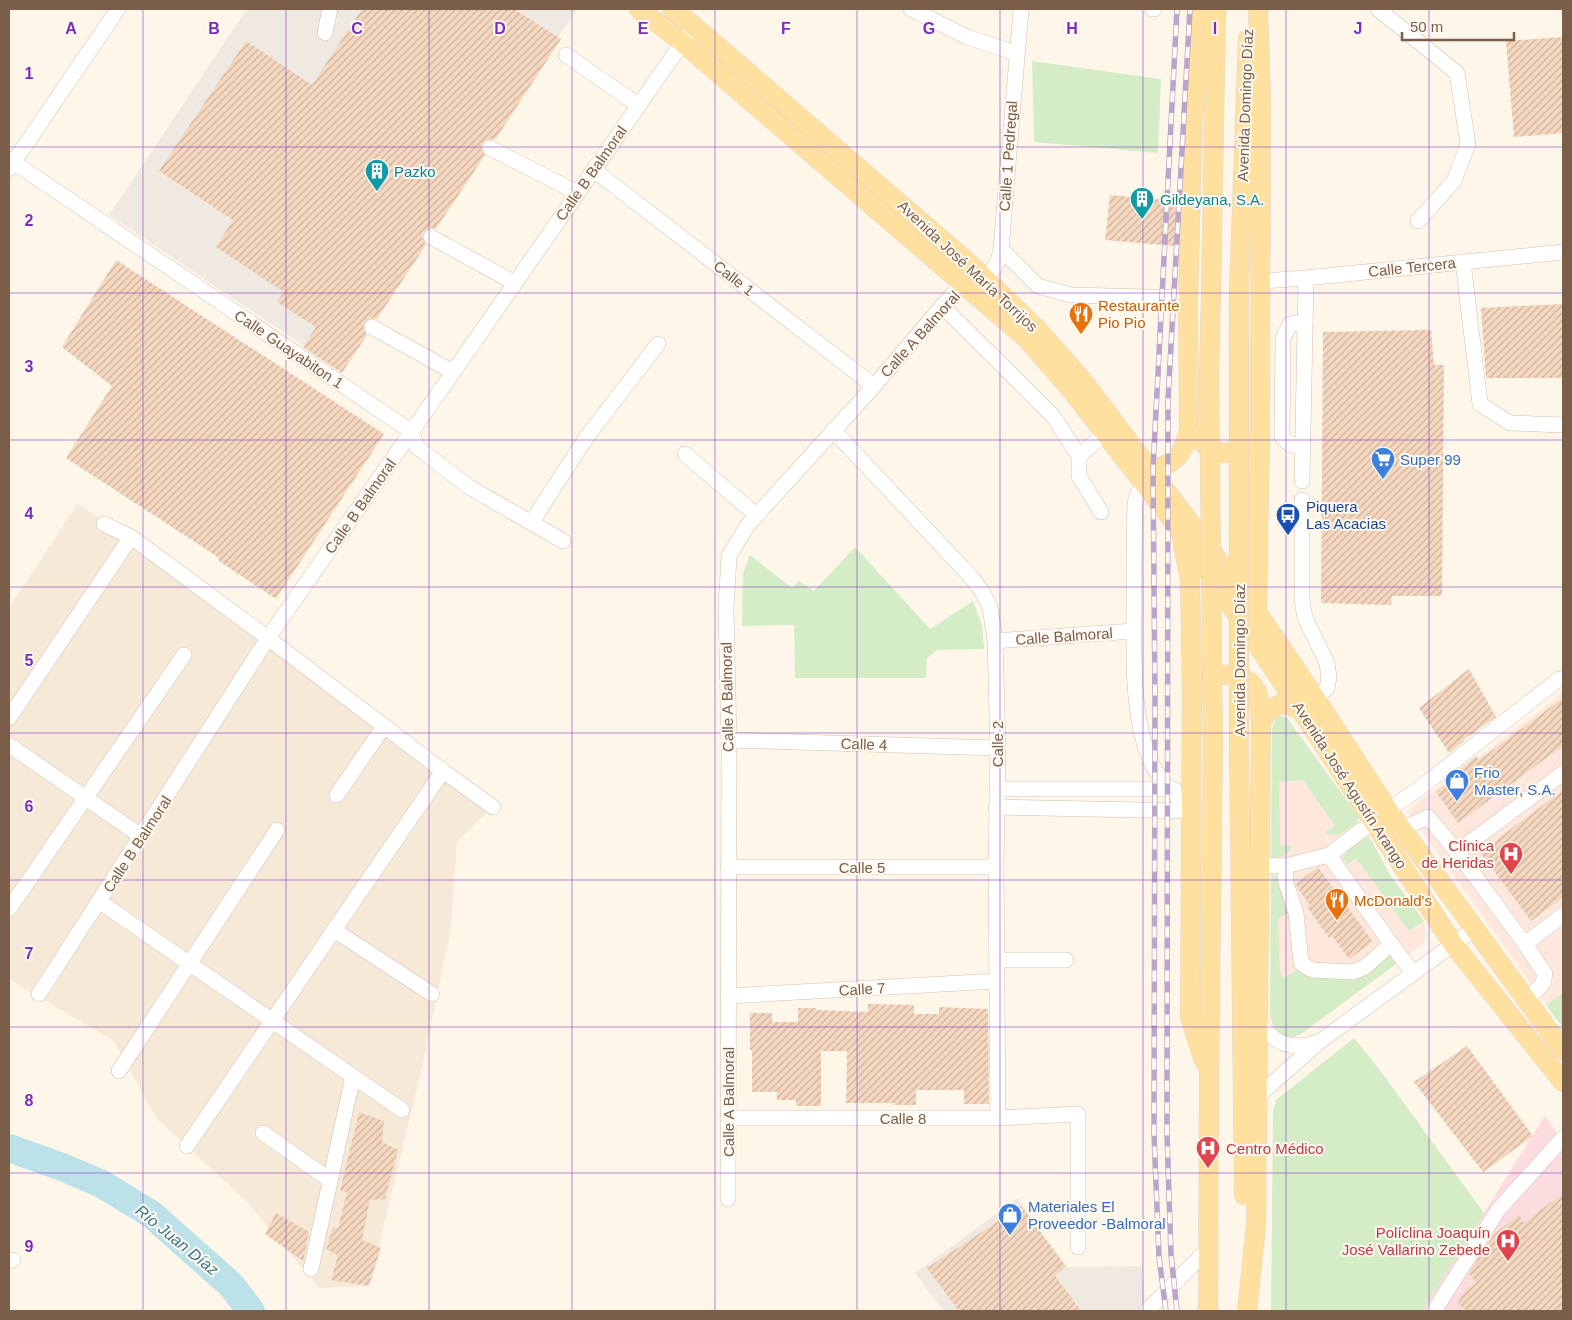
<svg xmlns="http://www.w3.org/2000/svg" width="1572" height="1320" viewBox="0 0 1572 1320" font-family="Helvetica,sans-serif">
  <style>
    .residential { fill: #f6e9d7 }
    .commercial { fill: #fee8dd }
    .industrial { fill: #efe9e2 }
    .medical { fill: #fcdcde }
    .green { fill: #d4edc6 }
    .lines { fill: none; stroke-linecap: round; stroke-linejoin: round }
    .river { stroke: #bce1e9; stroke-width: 28 }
    .building { fill: url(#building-hatch) }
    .minor-casing { stroke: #d2bfad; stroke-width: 16 }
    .major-casing { stroke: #ddd5d0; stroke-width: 20 }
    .minor { stroke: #fff; stroke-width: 15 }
    .major { stroke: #ffe09f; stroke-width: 19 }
    .rail-casing { stroke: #bba5ca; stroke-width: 5.5 }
    .rail { stroke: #fffaf1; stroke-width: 4; stroke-dasharray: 11; stroke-linecap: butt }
    .major-bridge-casing { stroke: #ddd5d0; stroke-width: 20; stroke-linecap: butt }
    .major-bridge { stroke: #ffe09f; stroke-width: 19 }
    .grid { fill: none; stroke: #7b2cbf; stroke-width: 1; stroke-opacity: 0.55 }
    .labels { text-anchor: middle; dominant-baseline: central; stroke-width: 4; stroke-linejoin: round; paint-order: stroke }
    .street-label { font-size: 15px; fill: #7b5e4a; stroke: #fffaf1 }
    .culture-label { font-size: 15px; fill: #0d838f; stroke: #fffaf1; text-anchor: start }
    .food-label { font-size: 15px; fill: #c56008; stroke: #fffaf1; text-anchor: start }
    .shop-label { font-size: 15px; fill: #366cbe; stroke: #fffaf1; text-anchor: start }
    .transit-label { font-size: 15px; fill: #164399; stroke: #fffaf1; text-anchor: start }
    .health-label { font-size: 15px; fill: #be3a42; stroke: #fffaf1; text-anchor: end }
    .water-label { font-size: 16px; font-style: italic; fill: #3f7888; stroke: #fffaf1 }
    .grid-label { font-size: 16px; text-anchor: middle; font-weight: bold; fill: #7b2cbf; stroke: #fffaf1; stroke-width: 4; stroke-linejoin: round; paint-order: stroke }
  </style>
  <defs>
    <pattern id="building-hatch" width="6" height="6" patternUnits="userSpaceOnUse" patternTransform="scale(1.25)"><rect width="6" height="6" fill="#f5d7bf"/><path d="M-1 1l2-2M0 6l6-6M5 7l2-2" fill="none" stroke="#cbb29d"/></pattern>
  </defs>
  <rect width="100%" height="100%" fill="#fef7e9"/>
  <!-- residential -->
  <polygon class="residential" points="78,503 491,808 457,842 451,928 421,1072 369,1286 319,1288 245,1200 157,1119 114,1041 9,979 9,608"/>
  <!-- commercial -->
  <g class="commercial">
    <polygon points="1563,693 1563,992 1546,1005 1407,811"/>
    <polygon points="1282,716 1287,718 1358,816 1390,875 1424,921 1426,932 1423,944 1301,1034 1293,1038 1279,1032 1275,1028 1271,1022 1270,1013 1272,728 1276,718"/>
  </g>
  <!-- industrial -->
  <g class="industrial">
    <polygon points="247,9 577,9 337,368 109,215"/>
    <polygon points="1018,1198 1062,1267 1143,1266 1145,1311 943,1311 915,1273"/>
  </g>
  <!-- medical -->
  <polygon class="medical" points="1545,1116 1563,1141 1563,1311 1422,1311"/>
  <!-- green -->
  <g class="green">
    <polygon points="1032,61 1161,79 1158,153 1034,142"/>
    <polygon points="855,547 930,629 973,601 982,625 984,649 937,650 927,658 926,678 795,678 794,625 742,626 743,574 750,555 792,588 799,581 814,591"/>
    <path d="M1282,716l5,2 71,98 -2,8c-10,6 -19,16 -31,8l10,-6 -32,-46 -24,2 1,63h11l-1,6c-6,5 -11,7 -19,7l1,-130 4,-10z"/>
    <polygon points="1369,836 1390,875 1424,921 1409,931 1356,858 1347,864 1343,858 1350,847"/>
    <path d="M1271,874c12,3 15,27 19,38l-12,7 2,54 3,5 16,-9 15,7 43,3 30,-23 3,1 6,7 -95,70c-18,8 -28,-3 -31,-21z"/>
    <polygon points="1563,992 1563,1028 1546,1005"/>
    <polygon points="1354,1038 1382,1073 1484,1213 1422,1311 1271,1311 1273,1111 1276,1100"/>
  </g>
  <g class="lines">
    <!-- river -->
    <polyline class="river" points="9,1148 62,1167 102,1184 151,1214 231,1285 251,1311"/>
  </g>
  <!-- building -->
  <g class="building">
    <polygon points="362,9 514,9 561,39 495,140 489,139 482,143 481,149 485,155 436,229 430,228 423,232 422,238 426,245 377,319 371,318 364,322 363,328 367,335 342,373 303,347 316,327 277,302 284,292 216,247 233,220 159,171 246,41 312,85"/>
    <polygon points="1563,37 1563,133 1514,137 1506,41"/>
    <polygon points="1110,195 1178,201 1174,246 1105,240"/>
    <polygon points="116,260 384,434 276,599 219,561 218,557 66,458 112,386 62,347"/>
    <polygon points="1563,304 1563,378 1486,378 1481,308"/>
    <polygon points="1431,330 1434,365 1444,365 1442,596 1392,596 1391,605 1321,603 1323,332"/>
    <polygon points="1469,669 1496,717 1463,740 1464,741 1449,753 1419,708"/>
    <polygon points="1563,698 1563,746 1458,823 1436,792 1462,772 1460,769 1476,756 1479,760"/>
    <polygon points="1563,790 1563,897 1531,921 1480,852"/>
    <polygon points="1318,867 1373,942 1349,959 1332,936 1329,938 1307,907 1310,905 1298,889 1296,884"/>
    <polygon points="868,1004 914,1005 914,1014 939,1014 939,1007 988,1009 989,1104 964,1104 964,1090 916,1090 916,1105 894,1105 894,1103 846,1103 847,1051 821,1051 821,1106 796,1106 796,1100 777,1100 777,1092 752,1092 752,1050 750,1050 750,1013 772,1013 772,1022 798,1022 798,1008 816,1008 816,1010 868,1012"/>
    <polygon points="1467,1046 1533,1136 1483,1172 1414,1082"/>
    <polygon points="359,1112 384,1121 382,1142 398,1150 385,1199 370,1200 362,1240 381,1248 369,1286 331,1280 338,1255 326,1249 333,1227 338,1228 347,1192 340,1191"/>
    <polygon points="1563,1193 1563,1311 1469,1311 1457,1304 1465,1291 1476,1283 1469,1273 1494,1234 1519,1215 1524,1223"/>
    <polygon points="1021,1206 1066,1266 1055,1276 1081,1311 959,1311 927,1268"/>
    <polygon points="276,1213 309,1232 303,1261 265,1234"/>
  </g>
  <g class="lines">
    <defs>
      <g id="minor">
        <polyline points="911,9 967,37 1016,53"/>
        <polyline points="1152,9 1154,9"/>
        <polyline points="1378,9 1457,73 1468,144 1454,181 1418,221"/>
        <polyline points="325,33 330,9"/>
        <polyline points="566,55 638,105"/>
        <polyline points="490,148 578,193"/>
        <polyline points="9,159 412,432 417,447 469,487 563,541"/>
        <polyline points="9,169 118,9"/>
        <polyline points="594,170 874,386"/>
        <polyline points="431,237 515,283"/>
        <polyline points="1001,249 1038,286 1071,295 1188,298"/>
        <polyline points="1463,262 1480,404 1510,423 1563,425"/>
        <polyline points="1261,281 1306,278 1563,252"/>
        <polyline points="942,306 1053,416 1079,456 1079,476 1101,512"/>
        <polyline points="372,327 453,372"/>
        <polyline points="833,430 973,579 983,593 990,607 995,641 998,748 996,867 998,1118"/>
        <path d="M1302,447c-9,-2 -16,-3 -20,-11l1,-98 7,-14 15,-2"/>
        <polyline points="685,454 756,515"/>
        <polyline points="1079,456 1114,426"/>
        <polyline points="1302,481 1306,278"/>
        <path d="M1144,483l-6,10 -3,10c-1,34 -1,69 -1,103 0,50 -3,112 18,158 8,18 25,33 39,47"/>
        <polyline points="1302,500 1302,600 1305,618 1327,663 1329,677 1327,688 1316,699"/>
        <polyline points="531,523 586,438 658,344"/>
        <polyline points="104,524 131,537 268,638 443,771 493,807"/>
        <polyline points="995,641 1133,631"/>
        <polyline points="9,718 131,537"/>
        <polyline points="729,740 998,748"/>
        <polyline points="9,745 141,836"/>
        <polyline points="997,789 1174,789"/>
        <polyline points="337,795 384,726"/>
        <polyline points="996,807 1191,811"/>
        <polyline points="1401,829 1428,817 1457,852 1563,773"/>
        <polyline points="1457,852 1525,944 1545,974 1543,983 1527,1001"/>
        <polyline points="1329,855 1391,944 1413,973"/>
        <polyline points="1259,865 1285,866 1329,855 1388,810 1420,788 1559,679"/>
        <polyline points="1285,866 1286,883 1296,913 1301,963 1312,970 1353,972 1365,967 1391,944"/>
        <polyline points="728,867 996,867"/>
        <polyline points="100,902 402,1110"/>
        <polyline points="9,909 184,655"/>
        <polyline points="334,930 432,994"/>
        <polyline points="1525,944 1563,915"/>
        <polyline points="997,960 1066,960"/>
        <polyline points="39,994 268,638 694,26"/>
        <polyline points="728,996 997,981"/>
        <path d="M1258,1021c16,23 33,30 60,21"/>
        <polyline points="119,1071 277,830"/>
        <polyline points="1257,1097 1319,1042 1474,929"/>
        <polyline points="728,1118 998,1118 1078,1114 1078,1247"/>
        <polyline points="263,1133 330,1180"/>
        <polyline points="187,1146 334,930 443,771"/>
        <polyline points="728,1199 729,740 726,609 729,556 747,526 874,386 956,290 984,277 993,270 998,261 1001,249 1021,9"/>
        <polyline points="9,1261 13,1260"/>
        <polyline points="311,1269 353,1076"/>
        <polyline points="1147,1311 1208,1249"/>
        <polyline points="1434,1311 1498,1210 1563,1138"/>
      </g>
      <g id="major">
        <polyline points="639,9 682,42 1027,339 1073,392 1180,530 1301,710 1453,944 1563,1082"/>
        <polyline points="672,9 694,26 971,265 1036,328 1083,381 1257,612 1316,699 1388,810 1563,1050"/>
        <polyline points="1211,291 1216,9"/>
        <polyline points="1239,293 1248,39"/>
        <path d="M1199,439c17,19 32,17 52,4"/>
        <path d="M1152,470c24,-7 32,-16 37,-41l-1,-131 5,-179 8,-110"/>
        <polyline points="1182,539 1190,579 1192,695 1190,1017 1204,1061"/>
        <polyline points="1257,612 1260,432 1261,97 1258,9"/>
        <path d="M1192,695c13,-14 28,-26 48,-18 7,2 14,8 17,15 3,8 2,19 4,28l-5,505 -9,86"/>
        <polyline points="1261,720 1273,708 1283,703 1301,710"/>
        <polyline points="1239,746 1244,1195"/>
        <polyline points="1208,1311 1209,1076 1213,745"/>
      </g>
    </defs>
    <!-- minor casing -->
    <use href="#minor" class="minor-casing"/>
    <!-- major casing -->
    <use href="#major" class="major-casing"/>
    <!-- minor -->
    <use href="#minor" class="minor"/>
    <!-- major -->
    <use href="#major" class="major"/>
    <defs>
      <g id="rail">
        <polyline points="1166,1311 1159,1257 1154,1134 1155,697 1153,469 1177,9"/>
        <polyline points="1177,1311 1171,1254 1167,1135 1168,399 1190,9"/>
      </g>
    </defs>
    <!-- rail casing -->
    <use href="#rail" class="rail-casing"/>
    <!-- rail -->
    <use href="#rail" class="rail"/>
    <defs>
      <g id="major-bridge">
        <polyline points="1211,291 1209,375 1213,745"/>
        <polyline points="1239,746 1239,293"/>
      </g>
    </defs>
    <!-- major-bridge casing -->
    <use href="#major-bridge" class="major-bridge-casing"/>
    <!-- major-bridge -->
    <use href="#major-bridge" class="major-bridge"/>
  </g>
  <!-- grid -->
  <path class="grid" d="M143,9v1302M286,9v1302M429,9v1302M572,9v1302M715,9v1302M857,9v1302M1000,9v1302M1143,9v1302M1286,9v1302M1429,9v1302M9,147h1554M9,293h1554M9,440h1554M9,587h1554M9,733h1554M9,880h1554M9,1027h1554M9,1173h1554"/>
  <!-- icons -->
  <defs>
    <symbol id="building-pin" viewBox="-11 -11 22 30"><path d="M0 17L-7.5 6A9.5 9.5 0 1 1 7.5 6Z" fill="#0f9aa8" stroke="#fffaf1"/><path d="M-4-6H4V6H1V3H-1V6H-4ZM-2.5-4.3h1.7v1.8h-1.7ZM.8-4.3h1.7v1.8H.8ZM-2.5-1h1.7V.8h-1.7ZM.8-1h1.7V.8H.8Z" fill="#fff"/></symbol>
    <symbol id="restaurant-pin" viewBox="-11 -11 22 30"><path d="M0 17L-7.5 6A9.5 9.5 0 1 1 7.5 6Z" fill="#e8710a" stroke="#fffaf1"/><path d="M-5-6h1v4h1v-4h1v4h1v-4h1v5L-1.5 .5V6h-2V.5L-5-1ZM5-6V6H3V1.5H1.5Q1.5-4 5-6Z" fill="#fff"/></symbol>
    <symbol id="supermarket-pin" viewBox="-11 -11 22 30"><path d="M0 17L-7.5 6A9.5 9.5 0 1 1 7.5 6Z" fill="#3f7fe0" stroke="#fffaf1"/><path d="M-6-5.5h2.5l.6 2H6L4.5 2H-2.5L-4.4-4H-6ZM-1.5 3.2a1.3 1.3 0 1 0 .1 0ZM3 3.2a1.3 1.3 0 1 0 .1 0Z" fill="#fff"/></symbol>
    <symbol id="bus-pin" viewBox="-11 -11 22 30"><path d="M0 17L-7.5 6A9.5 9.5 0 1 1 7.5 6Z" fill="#1a4fb4" stroke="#fffaf1"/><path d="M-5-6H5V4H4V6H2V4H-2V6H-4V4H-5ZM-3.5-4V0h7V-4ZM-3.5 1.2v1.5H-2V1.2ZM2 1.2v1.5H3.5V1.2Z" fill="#fff"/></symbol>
    <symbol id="shop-pin" viewBox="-11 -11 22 30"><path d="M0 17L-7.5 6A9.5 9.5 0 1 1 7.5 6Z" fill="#3f7fe0" stroke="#fffaf1"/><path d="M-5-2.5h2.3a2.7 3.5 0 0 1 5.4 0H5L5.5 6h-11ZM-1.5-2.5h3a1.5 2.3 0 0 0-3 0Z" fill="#fff"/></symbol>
    <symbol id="hospital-pin" viewBox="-11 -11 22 30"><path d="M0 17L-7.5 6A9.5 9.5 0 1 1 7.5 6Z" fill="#e0444e" stroke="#fffaf1"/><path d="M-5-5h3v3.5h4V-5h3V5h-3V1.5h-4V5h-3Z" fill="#fff"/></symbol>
  </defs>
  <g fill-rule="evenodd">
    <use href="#building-pin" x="363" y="157" width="28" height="38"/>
    <use href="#building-pin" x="1128" y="185" width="28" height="38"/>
    <use href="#restaurant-pin" x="1067" y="300" width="28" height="38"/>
    <use href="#supermarket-pin" x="1369" y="445" width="28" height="38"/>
    <use href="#bus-pin" x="1274" y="501" width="28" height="38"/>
    <use href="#shop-pin" x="1443" y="767" width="28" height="38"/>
    <use href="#hospital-pin" x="1497" y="840" width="28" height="38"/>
    <use href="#restaurant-pin" x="1323" y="886" width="28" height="38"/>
    <use href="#hospital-pin" x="1194" y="1134" width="28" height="38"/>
    <use href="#shop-pin" x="996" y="1201" width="28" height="38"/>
    <use href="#hospital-pin" x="1494" y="1227" width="28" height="38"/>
  </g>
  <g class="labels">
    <!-- street labels -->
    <g class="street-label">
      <text transform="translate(1245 105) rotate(-88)">Avenida Domingo Díaz</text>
      <text transform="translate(1008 156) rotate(-86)">Calle 1 Pedregal</text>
      <text transform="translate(591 173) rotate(-55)">Calle B Balmoral</text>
      <text transform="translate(968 266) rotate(43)">Avenida José María Torrijos</text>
      <text transform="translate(1412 267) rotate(-6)">Calle Tercera</text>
      <text transform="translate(734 278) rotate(38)">Calle 1</text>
      <text transform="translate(920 334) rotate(-48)">Calle A Balmoral</text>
      <text transform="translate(289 349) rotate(34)">Calle Guayabiton 1</text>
      <text transform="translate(360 506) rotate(-55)">Calle B Balmoral</text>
      <text transform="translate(1064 636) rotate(-4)">Calle Balmoral</text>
      <text transform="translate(1239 660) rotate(-90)">Avenida Domingo Díaz</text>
      <text transform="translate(727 697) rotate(-91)">Calle A Balmoral</text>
      <text transform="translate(864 744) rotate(2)">Calle 4</text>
      <text transform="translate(997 744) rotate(-90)">Calle 2</text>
      <text transform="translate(1350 785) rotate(57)">Avenida José Agustín Arango</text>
      <text transform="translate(137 844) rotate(-57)">Calle B Balmoral</text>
      <text x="862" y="867">Calle 5</text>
      <text transform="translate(862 989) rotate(-3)">Calle 7</text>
      <text transform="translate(728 1102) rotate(-90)">Calle A Balmoral</text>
      <text x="903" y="1118">Calle 8</text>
    </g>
    <!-- culture labels -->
    <g class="culture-label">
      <text x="394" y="171">Pazko</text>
      <text x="1160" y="199">Gildeyana, S.A.</text>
    </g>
    <!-- food labels -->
    <g class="food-label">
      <text x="1098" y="305">Restaurante<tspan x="1098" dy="17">Pio Pio</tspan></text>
      <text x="1354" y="900">McDonald's</text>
    </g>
    <!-- shop labels -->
    <g class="shop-label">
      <text x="1400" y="459">Super 99</text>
      <text x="1474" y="772">Frio<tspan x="1474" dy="17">Master, S.A.</tspan></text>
      <text x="1028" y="1206">Materiales El<tspan x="1028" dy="17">Proveedor -Balmoral</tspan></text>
    </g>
    <!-- transit labels -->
    <g class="transit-label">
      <text x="1306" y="506">Piquera<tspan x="1306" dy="17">Las Acacias</tspan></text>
    </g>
    <!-- health labels -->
    <g class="health-label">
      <text x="1494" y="845">Clínica<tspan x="1494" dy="17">de Heridas</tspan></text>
      <text x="1226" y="1148" text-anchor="start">Centro Médico</text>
      <text x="1490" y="1232">Políclina Joaquín<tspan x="1490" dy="17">José Vallarino Zebede</tspan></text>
    </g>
    <!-- water labels -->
    <g class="water-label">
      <text transform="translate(177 1240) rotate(39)">Río Juan Díaz</text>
    </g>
  </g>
  <g class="grid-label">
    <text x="71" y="34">A</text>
    <text x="214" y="34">B</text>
    <text x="357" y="34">C</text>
    <text x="500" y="34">D</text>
    <text x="643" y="34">E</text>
    <text x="786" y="34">F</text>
    <text x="929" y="34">G</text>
    <text x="1072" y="34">H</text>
    <text x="1215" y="34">I</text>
    <text x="1358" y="34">J</text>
    <text x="29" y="79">1</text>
    <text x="29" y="226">2</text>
    <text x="29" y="372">3</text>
    <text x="29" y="519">4</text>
    <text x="29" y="666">5</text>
    <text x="29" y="812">6</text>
    <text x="29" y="959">7</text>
    <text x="29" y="1106">8</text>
    <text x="29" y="1252">9</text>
  </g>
  <!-- border -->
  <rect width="1572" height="1320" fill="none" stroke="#7b5e4a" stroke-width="20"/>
  <!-- scale -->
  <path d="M1402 32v8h112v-8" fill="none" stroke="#7b5e4a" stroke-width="2.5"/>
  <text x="1410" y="32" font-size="15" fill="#7b5e4a" stroke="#fffaf1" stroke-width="4" paint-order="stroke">50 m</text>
</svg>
